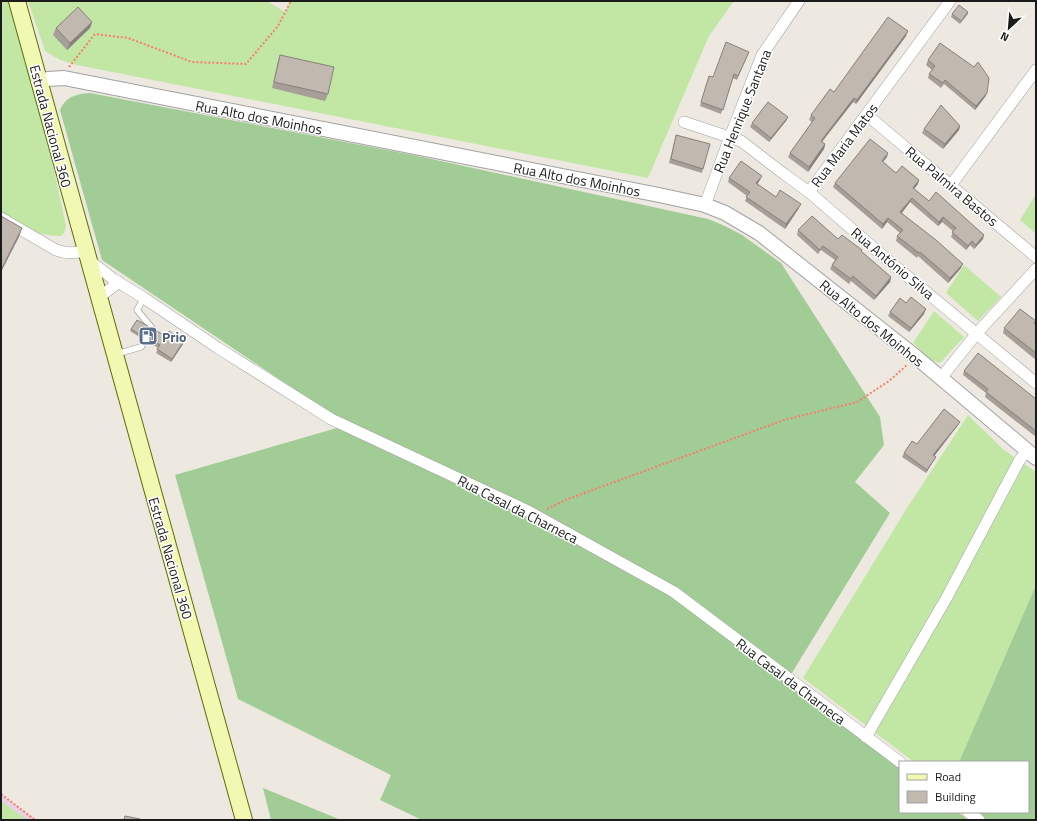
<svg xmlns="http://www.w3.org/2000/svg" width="1037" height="821" viewBox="0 0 1037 821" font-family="'Titillium Web',sans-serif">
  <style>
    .industrial { fill: #e6d2e1 }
    .grass { fill: #c2e7a5 }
    .forest { fill: #a2cc95 }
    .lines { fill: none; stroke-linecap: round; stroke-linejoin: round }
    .service-casing { stroke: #a2a2a2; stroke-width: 7 }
    .minor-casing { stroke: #a2a2a2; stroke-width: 12 }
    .tertiary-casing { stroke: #a2a2a2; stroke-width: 16 }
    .secondary-casing { stroke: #5d6e05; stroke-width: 18 }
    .path { stroke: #f87d66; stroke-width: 2; stroke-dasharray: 2 2; stroke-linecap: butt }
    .service { stroke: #fff; stroke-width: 5.5 }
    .minor { stroke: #fff; stroke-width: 11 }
    .tertiary { stroke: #fff; stroke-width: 14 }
    .secondary { stroke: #f1f8b2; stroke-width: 16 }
    .wall { fill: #a69e97 }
    .shaded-wall { fill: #87817b }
    .building { fill: #c1b8b0; stroke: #87817b }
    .labels { text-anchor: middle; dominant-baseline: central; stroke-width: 3; stroke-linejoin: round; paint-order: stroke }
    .street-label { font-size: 14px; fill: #1b1b1b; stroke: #fff }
    .service-label { font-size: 14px; font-weight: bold; fill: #4e5e75; stroke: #fff; text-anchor: start }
  </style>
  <rect width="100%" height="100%" fill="#ede9e0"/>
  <!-- industrial -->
  <polygon class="industrial" points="1,794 37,820 1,820"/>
  <!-- grass -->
  <g class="grass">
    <path d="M1,1h11l21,71 33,154c-1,5 -2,9 -6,10 -2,1 -34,-4 -37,-5 -8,-3 -15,-9 -22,-13z"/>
    <polygon points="28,1 267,1 285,12 291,1 734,1 709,36 648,178 77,65 60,60 45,51"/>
    <polygon points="1036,194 1036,234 1020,220"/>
    <polygon points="964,265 1001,297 978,321 946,293"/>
    <polygon points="934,311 964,337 940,363 931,360 913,343"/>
    <polygon points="968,415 1004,450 1036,472 1036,585 959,762 914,762 803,678 907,508"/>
    <polygon points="1,801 27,820 1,820"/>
  </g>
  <!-- forest -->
  <g class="forest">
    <path d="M90,93l323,62 295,64 17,7 17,9 39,28 99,154 4,28 -29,37 35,31 -103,168 113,87v44h58l10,8h-546l-42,-20 11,-25 -153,-76 -63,-224 172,-50 -245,-165 -42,-150c6,-14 17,-16 30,-17z"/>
    <polygon points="1036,585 1036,820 986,820 977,812 1028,812 1028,762 959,762"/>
    <polygon points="263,788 341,820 271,820"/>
  </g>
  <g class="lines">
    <defs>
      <polyline id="service" points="116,354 141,347 152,328 137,310 144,298"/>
      <g id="minor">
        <polyline points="867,115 1036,257"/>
        <polyline points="684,122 741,141 784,174 809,192 950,1"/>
        <polyline points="951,185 1036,70"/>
        <polyline points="809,192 883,256 1036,383"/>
        <polyline points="705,205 730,137 762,55 799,1"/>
        <path d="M1,218l55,32c11,4 18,3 30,1"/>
        <polyline points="89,260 113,279 144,298 218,348 331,419 528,511 674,592 900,762"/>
        <polyline points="98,295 106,292 119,282"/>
        <polyline points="941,378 977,333 1036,269"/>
        <polyline points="866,737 947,597 1019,461 1027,450"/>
        <polyline points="968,812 979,820"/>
      </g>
      <polyline id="tertiary" points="38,81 48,79 64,78 659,195 705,205 725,213 759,233 916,357 1036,458"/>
      <polyline id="secondary" points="17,1 244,820"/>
    </defs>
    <!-- service casing -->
    <use href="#service" class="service-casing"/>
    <!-- minor casing -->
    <use href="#minor" class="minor-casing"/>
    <!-- tertiary casing -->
    <use href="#tertiary" class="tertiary-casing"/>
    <!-- secondary casing -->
    <use href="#secondary" class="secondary-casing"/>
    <!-- path -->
    <g class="path">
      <polyline points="69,67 95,34 128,38 192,62 246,64 278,26 291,1"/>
      <polyline points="547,509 568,499 784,420 857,402 889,381 907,365"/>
      <polyline points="1,794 35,820"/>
    </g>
    <!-- service -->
    <use href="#service" class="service"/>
    <!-- minor -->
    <use href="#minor" class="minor"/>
    <!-- tertiary -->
    <use href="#tertiary" class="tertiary"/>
    <!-- secondary -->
    <use href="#secondary" class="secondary"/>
  </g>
  <!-- wall -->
  <g class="wall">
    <polygon points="968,12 968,14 960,24 951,17 952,14"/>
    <polygon points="92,22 90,28 67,50 53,35 56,28"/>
    <polygon points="906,36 856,104 853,102 822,142 825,144 824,149 808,172 788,157 790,153 812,122 809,120 811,115 834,92"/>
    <polygon points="280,55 328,94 325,101 272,88 278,61"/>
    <polygon points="747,56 737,80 733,78 721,114 700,106 709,76 713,77"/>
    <polygon points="928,60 987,93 985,97 975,110 944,84 941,88 928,78 929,74 932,70 926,65"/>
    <polygon points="788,117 786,121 769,142 750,127 752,123"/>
    <polygon points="960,126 959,130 943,149 922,133 924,129"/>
    <polygon points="676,135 703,169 702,173 669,163"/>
    <polygon points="887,157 883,162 896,173 918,184 914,189 929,201 983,239 974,249 970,245 966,250 951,237 953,231 942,222 938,226 910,202 902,213 961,268 948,283 918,256 917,258 896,241 897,236 900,233 887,222 882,229 833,187 835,183"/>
    <polygon points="729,178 760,180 757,184 776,197 799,208 785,229 745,201 747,196 728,182"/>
    <polygon points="798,230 838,239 862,250 861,251 891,277 890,282 874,300 851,281 849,284 830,269 832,265 835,260 821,250 818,254 797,235"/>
    <polygon points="906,303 924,314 909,332 888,316 890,312"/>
    <polygon points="1035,324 1036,325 1036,360 1003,333 1004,328"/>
    <polygon points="148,326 141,338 130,331 131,329"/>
    <polygon points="166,336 183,344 171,362 156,353 158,348 149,342 150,339"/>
    <polygon points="964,371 1036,399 1036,437 985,397 986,393 963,375"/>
    <polygon points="958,425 934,456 936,457 934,460 926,473 902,457 904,453 917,444"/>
  </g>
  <!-- shaded-wall -->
  <g class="shaded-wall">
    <polygon points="92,22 90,28 67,50 70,43"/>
    <polygon points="908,31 906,36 856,104 857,100"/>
    <polygon points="987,93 985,97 975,110 976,106"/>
    <polygon points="854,98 853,102 819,145 821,141"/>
    <polygon points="788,117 786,121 769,142 771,138"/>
    <polygon points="960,126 959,130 943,149 945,144"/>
    <polygon points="825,144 824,149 808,172 809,167"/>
    <polygon points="888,153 887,157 880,165 882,161"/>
    <polygon points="762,176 760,180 755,188 756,183"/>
    <polygon points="919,180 918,184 911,192 913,188"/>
    <polygon points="912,198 910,202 899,216 900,212"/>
    <polygon points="801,204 799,208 785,229 786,224"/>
    <polygon points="943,217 942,222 938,226 939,222"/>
    <polygon points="888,218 887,222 882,229 883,224"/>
    <polygon points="22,228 19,237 1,272 1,270"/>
    <polygon points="984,235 983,239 974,249 976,245"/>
    <polygon points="972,241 970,245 966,250 968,246"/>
    <polygon points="963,264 961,268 948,283 950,278"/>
    <polygon points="891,277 890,282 874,300 876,296"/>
    <polygon points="926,309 924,314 909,332 911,328"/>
    <polygon points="184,341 183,344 171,362 172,359"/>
    <polygon points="960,422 958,425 932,459 933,455"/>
    <polygon points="936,457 934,460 926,473 927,470"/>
  </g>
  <!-- building -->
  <g class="building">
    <polygon points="959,5 968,12 961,21 952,14"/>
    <polygon points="78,7 92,22 70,43 56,28"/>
    <polygon points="888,17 908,31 857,100 854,98 821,141 825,144 809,167 790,153 815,118 811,115 830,89 834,92"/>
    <polygon points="726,42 749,52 738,76 734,74 723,110 701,102 709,76 713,77"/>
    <polygon points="940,43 974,67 978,62 989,78 987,93 976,106 945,80 943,83 929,74 935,66 928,60"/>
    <polygon points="280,55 334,67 328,94 274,82"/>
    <polygon points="768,102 788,117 771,138 752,123"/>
    <polygon points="941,105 960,126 945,144 924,129"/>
    <polygon points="676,135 710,144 703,169 671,159"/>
    <polygon points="870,139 888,153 882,161 896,173 902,166 919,180 913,188 929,201 936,192 984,235 976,245 972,241 968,246 952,232 956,228 943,217 939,222 912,198 900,212 936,240 963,264 950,278 920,252 919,253 897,236 903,230 888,218 883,224 835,183"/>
    <polygon points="741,161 762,176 756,183 776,197 780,190 801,204 786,224 746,197 750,192 729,178"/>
    <polygon points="1,216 22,228 1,270"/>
    <polygon points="812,216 838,239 842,235 862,250 861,251 891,277 876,296 853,276 851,279 832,265 838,257 823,246 820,250 798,230"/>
    <polygon points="911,297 926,309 911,328 890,312 900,298 906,303"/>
    <polygon points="1020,309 1036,321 1034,323 1036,325 1036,353 1004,328"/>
    <polygon points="137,320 148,326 142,336 131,329"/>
    <polygon points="155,330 166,336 169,331 184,341 172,359 157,349 160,345 150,339"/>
    <polygon points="978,353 1036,399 1036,431 986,392 988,389 964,371"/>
    <polygon points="944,409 960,422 933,455 936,457 927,470 904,453 912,441 917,444"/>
    <polygon points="125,816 140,819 140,820 124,820"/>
  </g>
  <!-- icons -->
  <defs>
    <symbol id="fuel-square" viewBox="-11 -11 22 22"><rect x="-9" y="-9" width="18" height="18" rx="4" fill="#5c6f8a" stroke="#fff"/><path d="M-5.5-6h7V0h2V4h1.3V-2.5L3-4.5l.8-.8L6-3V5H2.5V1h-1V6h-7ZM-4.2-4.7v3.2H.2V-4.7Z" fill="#fff"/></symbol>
  </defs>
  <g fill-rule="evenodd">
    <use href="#fuel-square" x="137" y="325" width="22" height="22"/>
  </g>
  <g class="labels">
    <!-- street labels -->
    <g class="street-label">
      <text transform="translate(742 111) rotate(-68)">Rua Henrique Santana</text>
      <text transform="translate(259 117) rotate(11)">Rua Alto dos Moinhos</text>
      <text transform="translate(51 126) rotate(75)">Estrada Nacional 360</text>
      <text transform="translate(844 145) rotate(-53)">Rua Maria Matos</text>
      <text transform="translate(577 179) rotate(11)">Rua Alto dos Moinhos</text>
      <text transform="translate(952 186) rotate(40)">Rua Palmira Bastos</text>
      <text transform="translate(893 263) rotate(40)">Rua António Silva</text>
      <text transform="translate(872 323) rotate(39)">Rua Alto dos Moinhos</text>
      <text transform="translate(518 509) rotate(27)">Rua Casal da Charneca</text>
      <text transform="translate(171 558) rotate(74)">Estrada Nacional 360</text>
      <text transform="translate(791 681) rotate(37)">Rua Casal da Charneca</text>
    </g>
    <!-- service labels -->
    <g class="service-label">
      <text x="162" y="336">Prio</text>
    </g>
  </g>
  <!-- border -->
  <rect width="1037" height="821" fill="none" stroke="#1b1b1b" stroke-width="4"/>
  <!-- legend -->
  <rect x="899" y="761" width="130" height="52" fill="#ffffff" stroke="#a4a4a4"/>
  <rect x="907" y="774" width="20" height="6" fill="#f1f8b2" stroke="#a4a4a4"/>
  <text x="935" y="781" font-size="12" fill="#1b1b1b">Road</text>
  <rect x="907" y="791" width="20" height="12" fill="#c1b8b0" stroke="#a4a4a4"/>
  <text x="935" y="801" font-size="12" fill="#1b1b1b">Building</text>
  <!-- north arrow -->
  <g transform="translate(1009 28) rotate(206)" stroke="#ffffff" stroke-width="3" paint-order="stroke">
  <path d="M0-3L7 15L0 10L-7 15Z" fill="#1b1b1b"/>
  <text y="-6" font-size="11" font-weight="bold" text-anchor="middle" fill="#1b1b1b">N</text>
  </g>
</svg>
